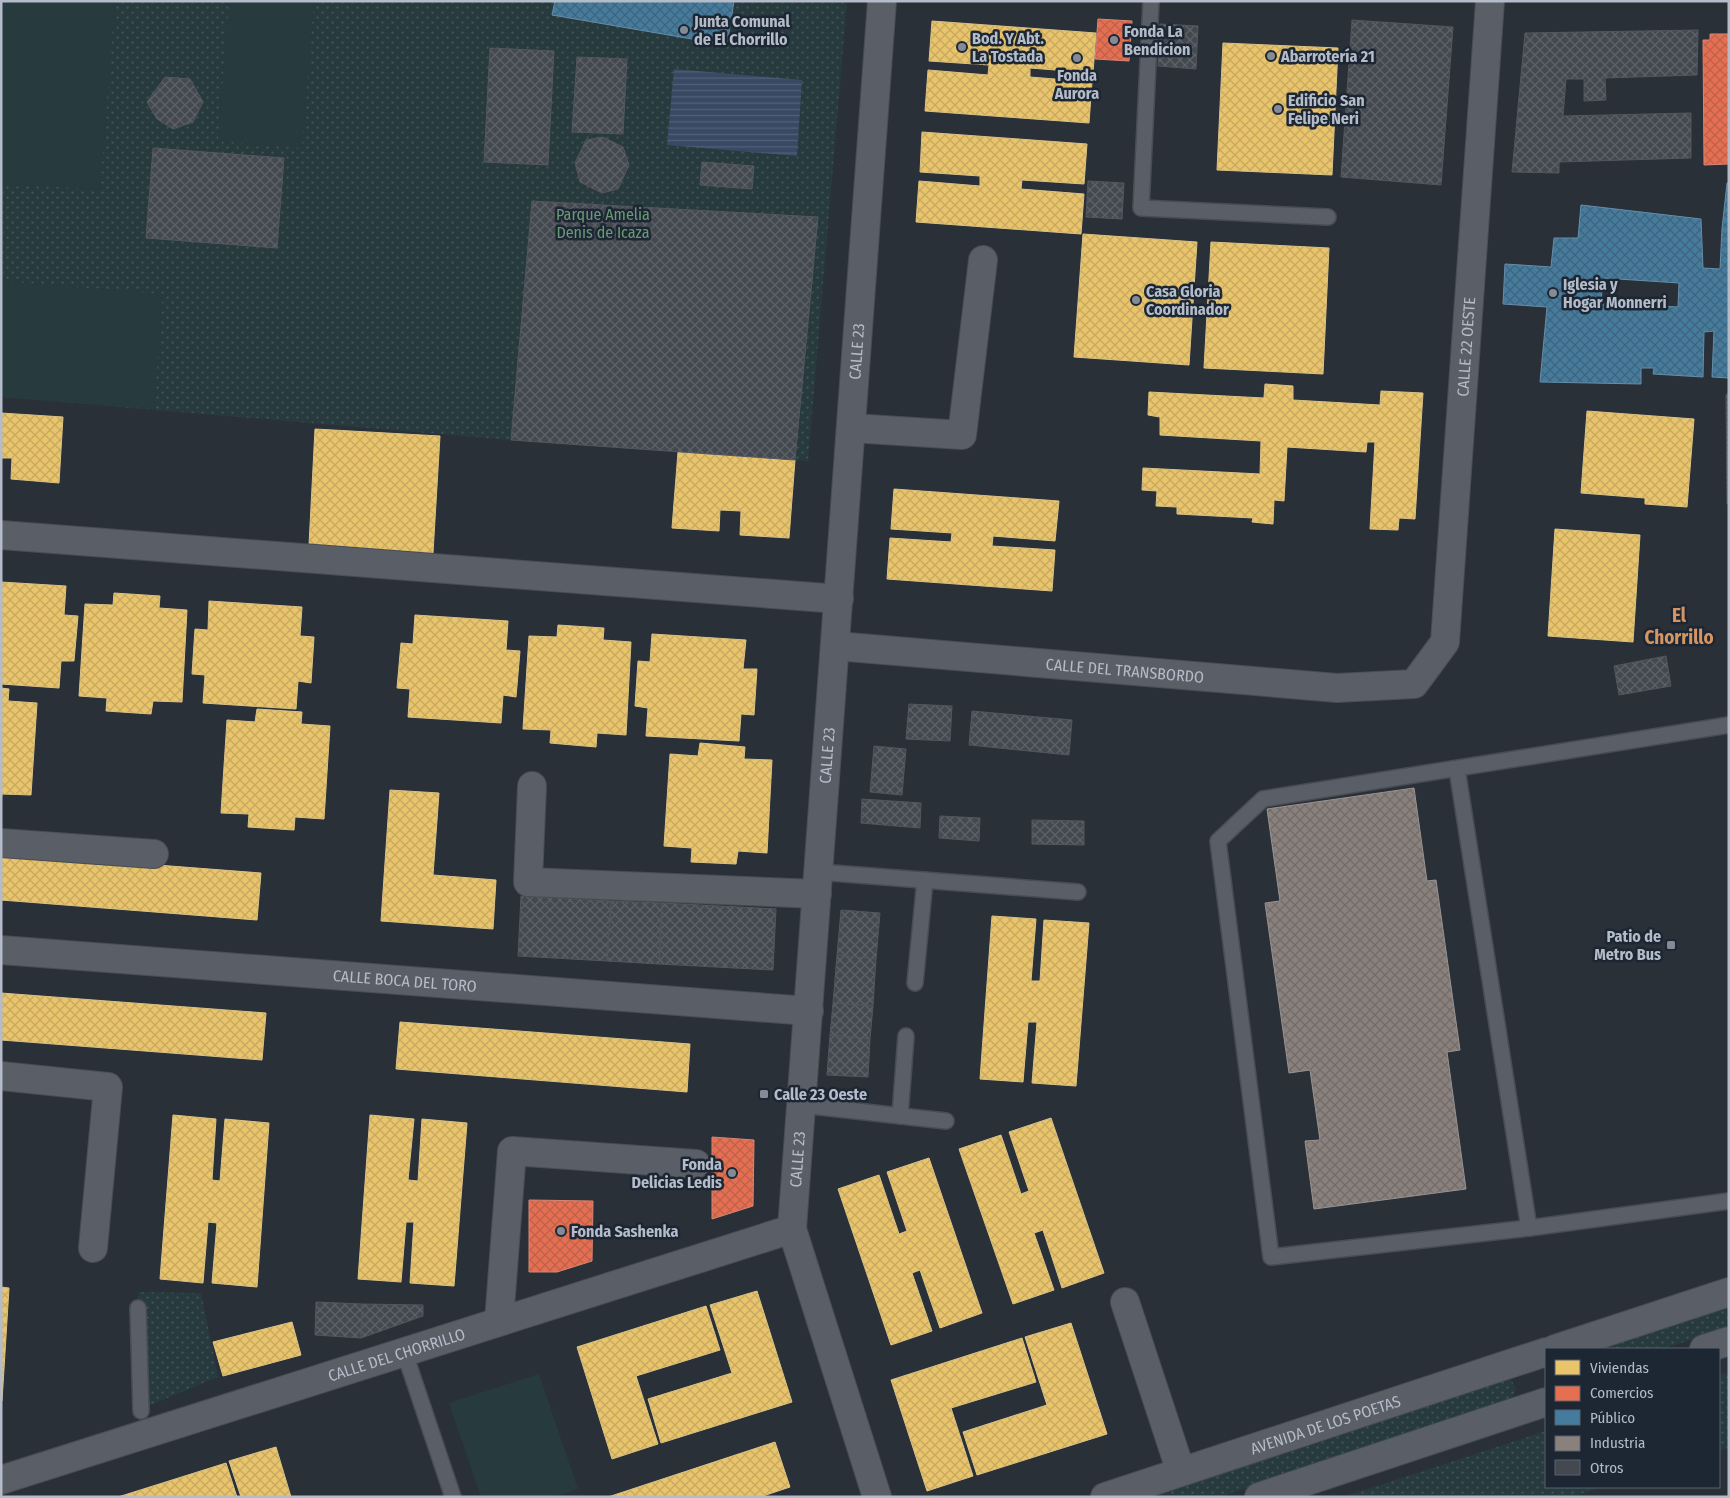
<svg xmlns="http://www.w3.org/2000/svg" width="1730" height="1498" viewBox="0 0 1730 1498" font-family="'Fira Sans Condensed',sans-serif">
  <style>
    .green { fill: url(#green-dots) }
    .pitch { fill: #273a3e }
    .water { fill: url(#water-rules) }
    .homes { fill: url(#homes-cross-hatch); stroke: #d9c286 }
    .shops { fill: url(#shops-cross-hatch); stroke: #d88675 }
    .public { fill: url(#public-cross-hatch); stroke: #668eaa; fill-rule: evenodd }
    .industry { fill: url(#industry-cross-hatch); stroke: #979393 }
    .building { fill: url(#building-cross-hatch); stroke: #52575f }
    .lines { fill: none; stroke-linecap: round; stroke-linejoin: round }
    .lane-casing { stroke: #484c53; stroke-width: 18 }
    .street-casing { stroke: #484c53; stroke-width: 30 }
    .lane { stroke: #5a5e66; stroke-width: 15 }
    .street { stroke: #5a5e66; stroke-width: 28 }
    .poi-dot { fill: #848b96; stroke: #1d2633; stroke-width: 2 }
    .labels { text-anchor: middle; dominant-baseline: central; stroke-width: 5; stroke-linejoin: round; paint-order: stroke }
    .poi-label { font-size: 16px; font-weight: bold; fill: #b4bcc9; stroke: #1d2633; text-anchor: start }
    .park-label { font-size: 16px; fill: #6b9a76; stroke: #1d2633 }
    .street-label { font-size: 16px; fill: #b4bcc9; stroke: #1d2633 }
    .quarter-label { font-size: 19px; font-weight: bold; fill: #d59563; stroke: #1d2633 }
  </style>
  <defs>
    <pattern id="green-dots" width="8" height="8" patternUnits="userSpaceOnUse" patternTransform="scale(1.25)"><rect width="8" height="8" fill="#273a3e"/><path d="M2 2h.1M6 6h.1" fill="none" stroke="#445559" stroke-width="1.8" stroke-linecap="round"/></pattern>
    <pattern id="water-rules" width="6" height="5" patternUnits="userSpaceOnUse" patternTransform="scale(1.25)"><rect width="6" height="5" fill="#384963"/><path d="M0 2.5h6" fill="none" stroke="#526178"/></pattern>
    <pattern id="homes-cross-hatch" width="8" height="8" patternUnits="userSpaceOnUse" patternTransform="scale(1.25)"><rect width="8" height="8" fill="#e9c46a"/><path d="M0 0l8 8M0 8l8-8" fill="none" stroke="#c5a861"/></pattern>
    <pattern id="shops-cross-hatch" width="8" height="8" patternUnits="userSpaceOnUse" patternTransform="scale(1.25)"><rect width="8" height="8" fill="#e76f51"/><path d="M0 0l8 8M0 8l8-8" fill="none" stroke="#bb614c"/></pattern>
    <pattern id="public-cross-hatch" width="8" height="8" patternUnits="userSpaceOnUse" patternTransform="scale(1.25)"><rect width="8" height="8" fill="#457b9d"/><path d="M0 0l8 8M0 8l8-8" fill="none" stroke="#40647b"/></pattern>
    <pattern id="industry-cross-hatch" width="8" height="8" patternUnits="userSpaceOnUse" patternTransform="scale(1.25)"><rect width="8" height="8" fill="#8a817c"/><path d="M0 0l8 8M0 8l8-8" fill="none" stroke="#716b69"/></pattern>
    <pattern id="building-cross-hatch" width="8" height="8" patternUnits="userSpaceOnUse" patternTransform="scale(1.25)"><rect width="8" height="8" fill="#444950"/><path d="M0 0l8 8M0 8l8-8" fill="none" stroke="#5d6168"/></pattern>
  </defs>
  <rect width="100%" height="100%" fill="#2a3038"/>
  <!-- green -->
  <g class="green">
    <polygon points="1,1 847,1 808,461 511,440 1,397"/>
    <polygon points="138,1292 201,1293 218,1377 141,1409"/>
    <polygon points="1729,1302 1729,1328 1662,1349 1581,1349"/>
    <polygon points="1729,1372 1729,1448 1719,1451 1719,1375"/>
    <path d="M1507,1378c11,7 11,13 2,22l-290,97h-71z"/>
    <polygon points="1546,1431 1546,1487 1602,1487 1571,1497 1343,1497"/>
  </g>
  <!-- pitch -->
  <g class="pitch">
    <polygon points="1,1 115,1 100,190 1,183"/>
    <polygon points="229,1 314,1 302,148 218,141"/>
    <polygon points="1,281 163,294 154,409 1,397"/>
    <polygon points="539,1374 578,1489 554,1497 481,1497 449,1403"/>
  </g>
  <!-- water -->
  <polygon class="water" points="674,69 802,80 797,156 667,145"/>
  <!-- homes -->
  <g class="homes">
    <polygon points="932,21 1096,33 1093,73 1030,68 1030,77 1092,82 1089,123 925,111 928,70 988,75 989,65 929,61"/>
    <polygon points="1223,43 1338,48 1332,175 1217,170"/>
    <polygon points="922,132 1087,144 1084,184 1022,180 1021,189 1084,194 1081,234 916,222 919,181 980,186 980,176 920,172"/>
    <polygon points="1083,234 1197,242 1189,365 1074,357"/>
    <polygon points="1211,242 1329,248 1323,374 1204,368"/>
    <polygon points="1265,384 1293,386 1293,400 1380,405 1381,391 1423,393 1415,519 1399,518 1398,530 1370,529 1375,442 1367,442 1366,452 1287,447 1284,501 1274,500 1273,524 1252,522 1253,518 1177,514 1177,507 1156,506 1157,491 1142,490 1143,468 1260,474 1261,441 1160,435 1160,417 1148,415 1149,392 1264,398"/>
    <polygon points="1587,411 1694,419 1687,507 1645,504 1645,498 1581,493"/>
    <polygon points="1,413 63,417 59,483 11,479 12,458 1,458"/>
    <polygon points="315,429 440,436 433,553 309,545"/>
    <polygon points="678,452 795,460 789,538 740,535 741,511 720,510 719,531 672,528"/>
    <polygon points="894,489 1059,501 1055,541 993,536 992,546 1055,550 1052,591 887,579 890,538 951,542 952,533 891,529"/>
    <polygon points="1555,529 1640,535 1633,642 1548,636"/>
    <polygon points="1,582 66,586 64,615 78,616 74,661 61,661 59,688 1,684"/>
    <polygon points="114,593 160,596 159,608 187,610 182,702 153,701 151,714 106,711 107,698 79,696 85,604 113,605"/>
    <polygon points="209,601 302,607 300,636 314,637 311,683 298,681 296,709 203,703 205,675 192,674 195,629 208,630"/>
    <polygon points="415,615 508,621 506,650 520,651 516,697 503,695 501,723 408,717 410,689 397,688 401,643 413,644"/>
    <polygon points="558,625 604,628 603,640 631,642 626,735 597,733 596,747 550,743 551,730 523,729 529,636 557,637"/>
    <polygon points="652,634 746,640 743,669 757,669 754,715 741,714 739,741 646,736 648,708 635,706 638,661 650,662"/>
    <polygon points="1,688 9,689 8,701 37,703 31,795 2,794 1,801"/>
    <polygon points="257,709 302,712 301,724 330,726 324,819 295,817 294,830 248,827 249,814 221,813 227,720 255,722"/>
    <polygon points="700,743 745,747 744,759 772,760 767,853 738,851 736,864 691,862 692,848 664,846 670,754 698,756"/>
    <polygon points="390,790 439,793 433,875 496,880 493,929 381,921"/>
    <polygon points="1,853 261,873 257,920 1,900"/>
    <polygon points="992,916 1036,919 1031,981 1040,981 1044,920 1089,923 1076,1086 1032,1083 1037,1022 1028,1022 1023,1082 980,1079"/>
    <polygon points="1,993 266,1013 262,1060 1,1040"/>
    <polygon points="400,1022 690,1044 687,1092 396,1069"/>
    <polygon points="173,1115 216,1119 212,1180 220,1181 225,1119 269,1123 257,1287 212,1283 217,1223 208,1222 203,1283 160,1279"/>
    <polygon points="370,1115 414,1119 408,1180 418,1181 422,1119 467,1123 454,1286 410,1283 414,1222 406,1222 401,1282 358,1279"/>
    <polygon points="1051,1118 1104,1273 1062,1288 1043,1230 1034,1233 1054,1290 1013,1304 959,1149 1001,1135 1021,1194 1029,1191 1009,1132"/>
    <polygon points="929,1158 982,1313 940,1328 920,1270 912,1273 932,1331 891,1345 838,1189 879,1175 899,1234 907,1231 887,1172"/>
    <polygon points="1,1287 9,1288 2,1401 1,1401"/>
    <polygon points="757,1291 792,1402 661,1443 648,1399 732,1373 710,1305"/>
    <polygon points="706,1306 720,1350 636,1376 658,1444 612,1459 577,1347"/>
    <polygon points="292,1322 301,1355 223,1376 213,1342"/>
    <polygon points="1071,1323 1107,1434 977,1475 963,1432 1047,1405 1025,1337"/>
    <polygon points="1022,1338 1036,1382 951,1408 973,1476 927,1491 891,1380"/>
    <polygon points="775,1442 790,1487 760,1497 608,1497"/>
    <polygon points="276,1447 291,1497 241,1497 229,1461"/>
    <polygon points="226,1463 237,1497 118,1497"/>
  </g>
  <!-- shops -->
  <g class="shops">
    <polygon points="1098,19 1132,21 1129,61 1095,59"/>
    <polygon points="1710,34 1729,34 1729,164 1704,165 1703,40 1710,40"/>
    <polygon points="712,1137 754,1140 753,1206 712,1219"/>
    <polygon points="529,1200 593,1201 592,1261 557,1272 529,1272"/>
  </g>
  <!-- public -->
  <g class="public">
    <polygon points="555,1 734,1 727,45 552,15"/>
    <path d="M1727,183h2v195l-17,-1 2,-46 -10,1 -1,45 -50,-3 1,-6h-13v16l-101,-2 7,-75 -44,-3 2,-40 46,3 3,-29h24l3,-33 120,14 2,49 17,1 2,-40zM1603,278l76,5 -1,24 -77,-5z"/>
  </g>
  <!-- industry -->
  <polygon class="industry" points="1414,788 1427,881 1436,880 1460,1050 1447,1052 1466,1189 1314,1209 1305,1141 1320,1140 1310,1070 1289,1073 1265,903 1280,901 1267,809"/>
  <!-- building -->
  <g class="building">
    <polygon points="1352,20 1453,27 1441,185 1341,177"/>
    <polygon points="1160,24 1198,26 1196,69 1158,66"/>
    <polygon points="1698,30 1697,75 1605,78 1606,100 1584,101 1584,79 1566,79 1563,116 1691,113 1691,158 1559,162 1559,173 1512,172 1525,33"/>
    <polygon points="490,48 554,51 548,165 484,162"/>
    <polygon points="577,57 627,59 623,134 572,132"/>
    <polygon points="165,77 190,79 203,102 193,122 173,129 157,119 147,102"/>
    <polygon points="603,137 623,147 629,165 618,189 602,193 580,182 575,163 586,140"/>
    <polygon points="153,148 284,158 277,248 146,238"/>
    <polygon points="702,162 754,166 752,189 700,185"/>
    <polygon points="1088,181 1124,183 1122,219 1086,217"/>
    <polygon points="532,201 818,217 795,460 511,440"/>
    <polygon points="1729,392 1729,504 1727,504 1726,395"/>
    <polygon points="1666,656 1671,686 1619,695 1614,666"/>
    <polygon points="909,704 952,706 950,741 906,739"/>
    <polygon points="972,711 1072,720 1069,755 969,745"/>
    <polygon points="874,746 906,749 902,795 870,792"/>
    <polygon points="862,799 921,803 920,828 861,823"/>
    <polygon points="940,816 980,818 979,841 939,838"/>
    <polygon points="1032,820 1084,821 1084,845 1032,844"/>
    <polygon points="521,896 611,901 607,961 518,956"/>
    <polygon points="611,901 662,903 659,964 607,961"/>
    <polygon points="662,903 776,909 773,970 659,964"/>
    <polygon points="841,910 880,913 876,959 837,955"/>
    <polygon points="837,955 876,959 873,1006 833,1003"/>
    <polygon points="833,1003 873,1006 870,1039 830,1035"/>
    <polygon points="830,1035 870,1039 868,1077 827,1075"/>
    <polygon points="316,1302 362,1304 361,1338 315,1335"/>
    <polygon points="362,1304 423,1305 423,1316 361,1338"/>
  </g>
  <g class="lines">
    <defs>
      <g id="lane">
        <polyline points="1151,1 1141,208 1328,217"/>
        <polyline points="1729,725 1263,799 1218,841 1271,1257 1529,1228 1729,1201"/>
        <polyline points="1457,769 1529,1228"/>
        <polyline points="819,872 1078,892"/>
        <polyline points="915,983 925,880"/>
        <polyline points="802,1105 946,1121"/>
        <polyline points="900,1116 906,1036"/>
        <polyline points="138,1308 141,1411"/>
        <polyline points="404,1351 453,1497"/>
      </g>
      <g id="street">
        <polyline points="852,428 962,435 983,260"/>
        <path d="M1,535c279,23 559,41 838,64"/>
        <path id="s1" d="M836,646l501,42 77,-4 31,-42 45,-641"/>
        <polyline points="532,786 528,882 817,894"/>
        <polyline points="1,843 154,854"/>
        <path id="s2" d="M1,950l808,61"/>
        <polyline points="1,1076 108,1087 93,1248"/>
        <polyline points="1125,1302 1181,1472"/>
        <polyline points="499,1321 512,1151 696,1164"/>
        <polyline points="1555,1349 1729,1292"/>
        <polyline points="1704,1349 1729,1341"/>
        <path id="s3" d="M1,1480l791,-251"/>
        <path id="s4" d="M877,1497l-85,-268 90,-1228"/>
        <path id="s5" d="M1105,1497l441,-145"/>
        <polyline points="1259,1497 1546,1402"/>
      </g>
    </defs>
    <!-- lane casing -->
    <use href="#lane" class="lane-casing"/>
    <!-- street casing -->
    <use href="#street" class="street-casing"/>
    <!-- lane -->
    <use href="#lane" class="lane"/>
    <!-- street -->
    <use href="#street" class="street"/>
  </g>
  <!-- markers -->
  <g class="poi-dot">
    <circle cx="684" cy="30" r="5"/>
    <circle cx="1114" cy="40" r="5"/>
    <circle cx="962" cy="47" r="5"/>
    <circle cx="1271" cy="56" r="5"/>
    <circle cx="1077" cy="58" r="5"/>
    <circle cx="1278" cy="109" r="5"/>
    <circle cx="1553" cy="293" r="5"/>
    <circle cx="1136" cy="300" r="5"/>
    <rect x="1666" y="940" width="10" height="10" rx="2.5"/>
    <rect x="759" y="1089" width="10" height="10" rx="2.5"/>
    <circle cx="732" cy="1173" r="5"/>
    <circle cx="561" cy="1231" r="5"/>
  </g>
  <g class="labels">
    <!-- poi labels -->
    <g class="poi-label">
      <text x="694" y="21">Junta Comunal<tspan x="694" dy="18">de El Chorrillo</tspan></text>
      <text x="1124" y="31">Fonda La<tspan x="1124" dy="18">Bendicion</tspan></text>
      <text x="972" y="38">Bod. Y Abt.<tspan x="972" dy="18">La Tostada</tspan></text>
      <text x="1281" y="56">Abarrotería 21</text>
      <text x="1077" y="75" text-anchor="middle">Fonda<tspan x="1077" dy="18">Aurora</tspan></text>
      <text x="1288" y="100">Edificio San<tspan x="1288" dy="18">Felipe Neri</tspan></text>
      <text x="1563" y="284">Iglesia y<tspan x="1563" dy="18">Hogar Monnerri</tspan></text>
      <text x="1146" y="291">Casa Gloria<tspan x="1146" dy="18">Coordinador</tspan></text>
      <text x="1661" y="936" text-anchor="end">Patio de<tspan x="1661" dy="18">Metro Bus</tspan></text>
      <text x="774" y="1094">Calle 23 Oeste</text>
      <text x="722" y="1164" text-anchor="end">Fonda<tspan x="722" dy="18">Delicias Ledis</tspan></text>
      <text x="571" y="1231">Fonda Sashenka</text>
    </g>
    <!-- park labels -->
    <g class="park-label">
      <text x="603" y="214">Parque Amelia<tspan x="603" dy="18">Denis de Icaza</tspan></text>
    </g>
    <!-- street labels -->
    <g class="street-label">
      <text stroke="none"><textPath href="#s1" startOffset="928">CALLE 22 OESTE</textPath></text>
      <text stroke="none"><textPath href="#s4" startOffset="1161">CALLE 23</textPath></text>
      <text stroke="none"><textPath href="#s1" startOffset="290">CALLE DEL TRANSBORDO</textPath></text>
      <text stroke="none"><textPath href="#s4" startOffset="756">CALLE 23</textPath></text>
      <text stroke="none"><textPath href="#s2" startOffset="405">CALLE BOCA DEL TORO</textPath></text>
      <text stroke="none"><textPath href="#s4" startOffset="351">CALLE 23</textPath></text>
      <text stroke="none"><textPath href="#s3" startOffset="415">CALLE DEL CHORRILLO</textPath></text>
      <text stroke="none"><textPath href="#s5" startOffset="232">AVENIDA DE LOS POETAS</textPath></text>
    </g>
    <!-- quarter labels -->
    <g class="quarter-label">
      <text x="1679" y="615">El<tspan x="1679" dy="22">Chorrillo</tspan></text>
    </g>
  </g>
  <!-- border -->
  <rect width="1730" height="1498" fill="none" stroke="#b4bcc9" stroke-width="5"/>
  <!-- legend -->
  <rect x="1545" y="1348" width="175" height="140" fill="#1d2633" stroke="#59626f"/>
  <rect x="1555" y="1360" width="25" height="15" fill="#e9c46a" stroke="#59626f"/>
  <text x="1590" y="1373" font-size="15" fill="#b4bcc9">Viviendas</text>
  <rect x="1555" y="1386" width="25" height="15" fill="#e76f51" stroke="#59626f"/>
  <text x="1590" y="1398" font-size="15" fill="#b4bcc9">Comercios</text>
  <rect x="1555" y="1410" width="25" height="15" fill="#457b9d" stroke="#59626f"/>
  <text x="1590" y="1423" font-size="15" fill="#b4bcc9">Público</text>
  <rect x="1555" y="1436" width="25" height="15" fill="#8a817c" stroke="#59626f"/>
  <text x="1590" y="1448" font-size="15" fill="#b4bcc9">Industria</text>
  <rect x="1555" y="1460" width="25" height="15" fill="#444950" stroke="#59626f"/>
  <text x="1590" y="1473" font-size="15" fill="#b4bcc9">Otros</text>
</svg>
